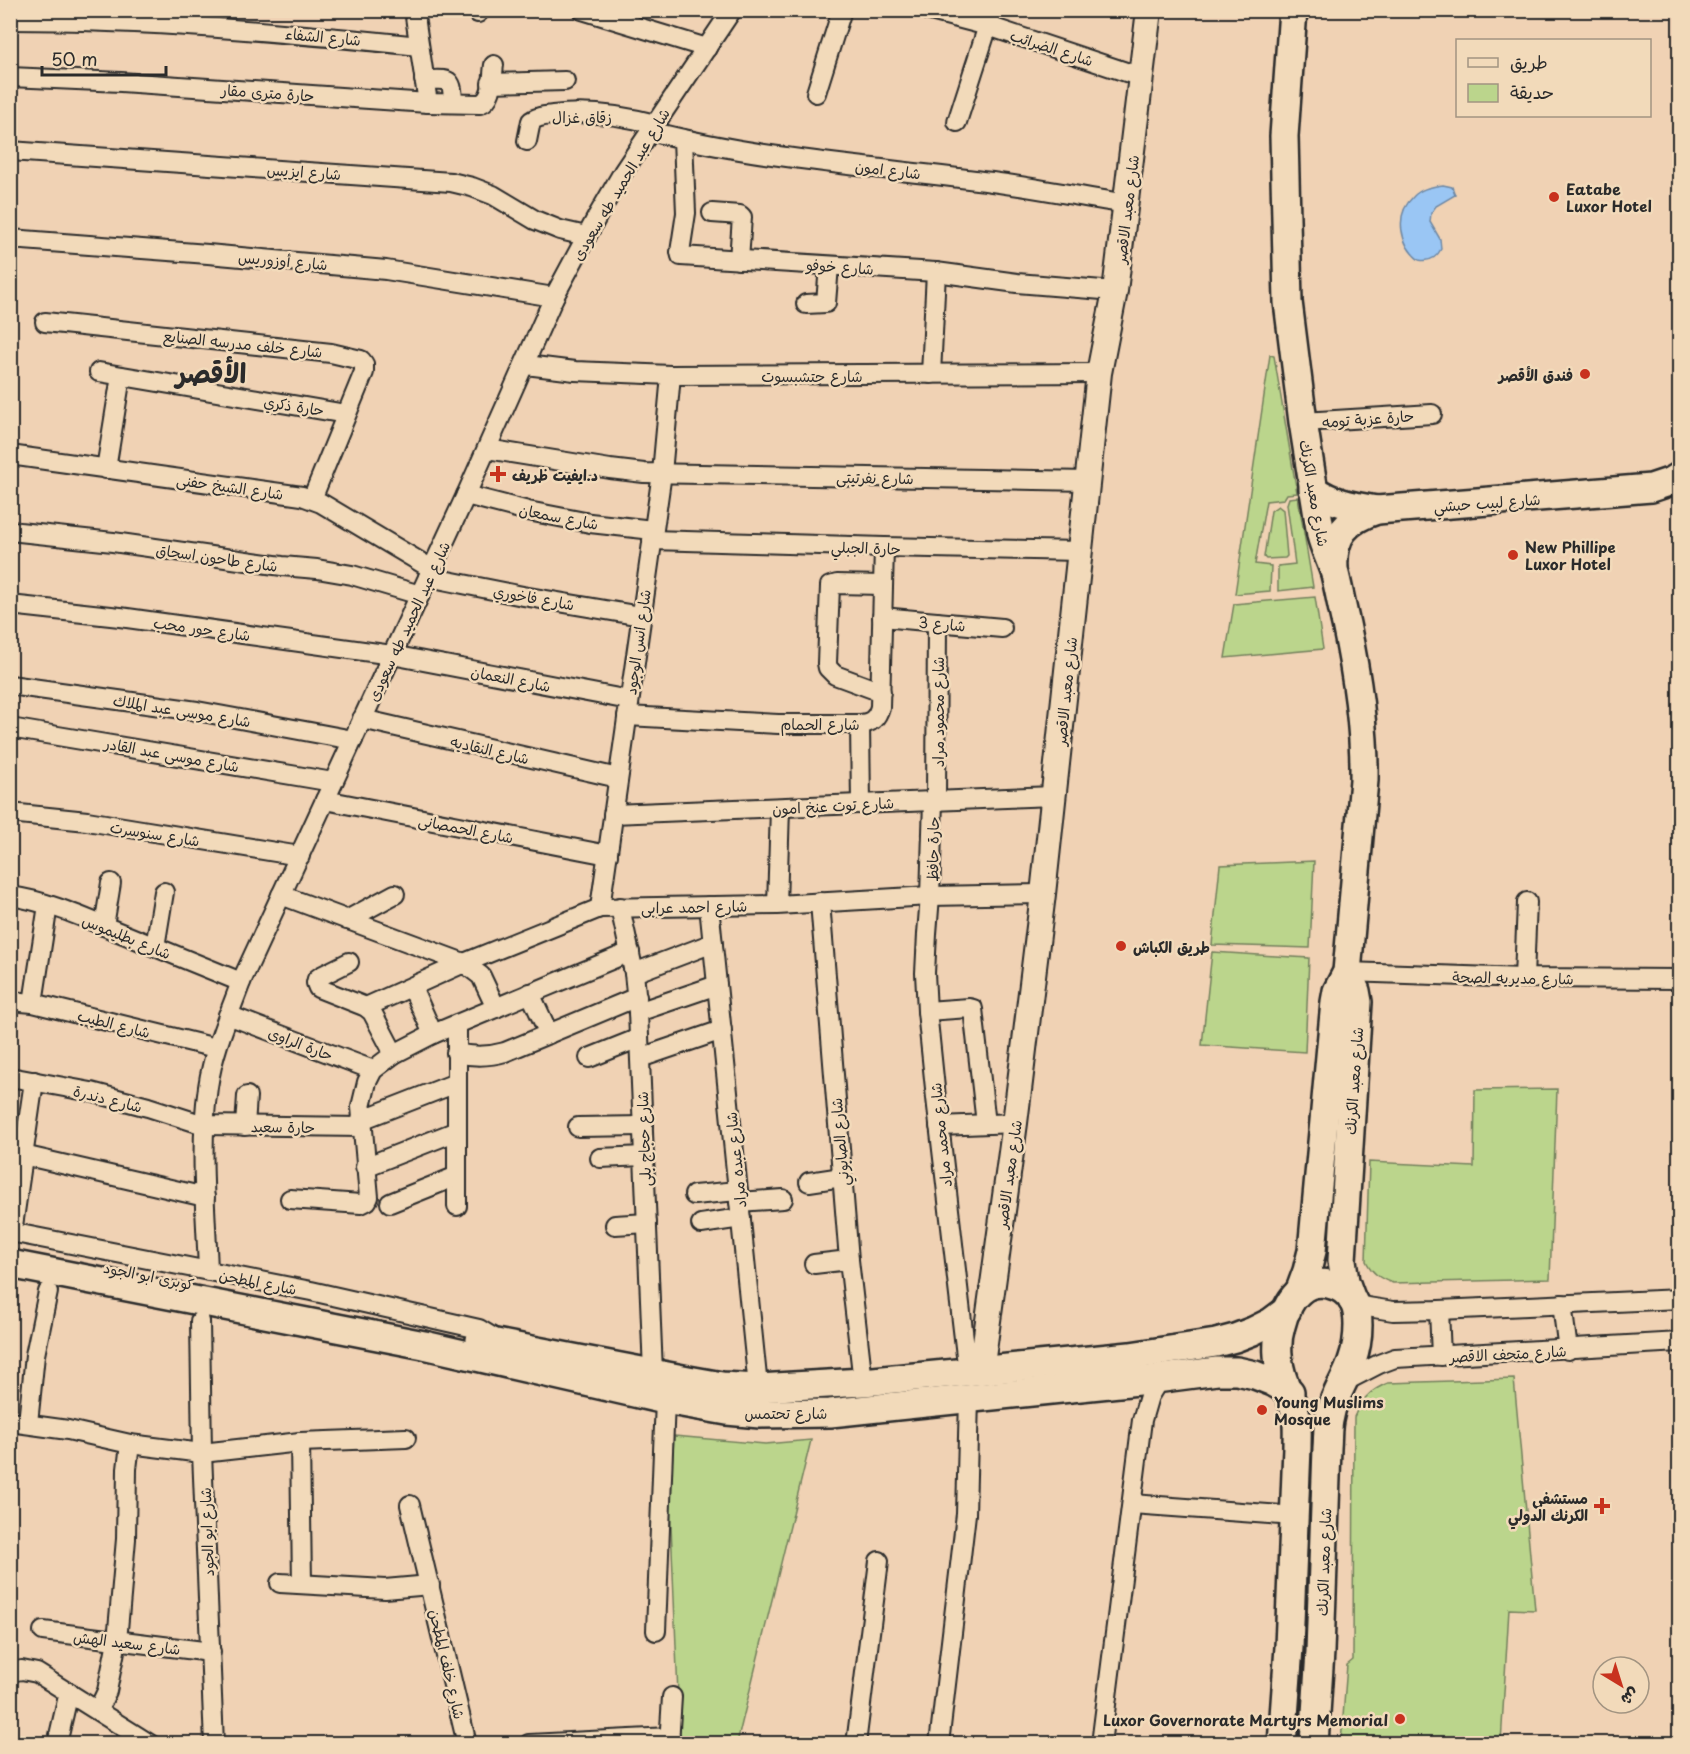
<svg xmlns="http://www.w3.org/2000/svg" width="1690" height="1754" viewBox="0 0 1690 1754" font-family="'Playpen Sans','Playpen Sans Arabic',sans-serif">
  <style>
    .green { fill: #bbd58c; stroke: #73805c; stroke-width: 1.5 }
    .water { fill: #9ac6f4; stroke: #6e88a4; stroke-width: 1.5 }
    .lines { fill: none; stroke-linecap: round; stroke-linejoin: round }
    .street-casing { stroke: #2b2b2b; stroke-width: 22 }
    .secondary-casing { stroke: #2b2b2b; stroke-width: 28 }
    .primary-casing { stroke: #2b2b2b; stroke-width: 32 }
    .street { stroke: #f2daba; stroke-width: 18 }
    .secondary { stroke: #f2daba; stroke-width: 24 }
    .primary { stroke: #f2daba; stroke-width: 27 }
    .poi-dot { fill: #c8321e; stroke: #f2daba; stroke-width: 2 }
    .labels { text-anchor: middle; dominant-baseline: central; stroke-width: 5; stroke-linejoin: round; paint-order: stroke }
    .street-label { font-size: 15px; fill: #2b2b2b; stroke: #f2daba }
    .poi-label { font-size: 15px; font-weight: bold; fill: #2b2b2b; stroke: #f2daba; text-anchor: start }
    .town-label { font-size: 27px; font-weight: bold; fill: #2b2b2b; stroke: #f2daba }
  </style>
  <rect width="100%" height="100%" fill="#f0d2b4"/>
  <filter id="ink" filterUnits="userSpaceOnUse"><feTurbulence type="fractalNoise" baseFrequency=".0167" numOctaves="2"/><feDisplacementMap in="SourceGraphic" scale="12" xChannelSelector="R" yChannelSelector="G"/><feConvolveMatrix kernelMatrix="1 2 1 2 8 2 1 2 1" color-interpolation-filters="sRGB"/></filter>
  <g filter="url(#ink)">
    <!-- green -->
    <g class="green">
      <polygon points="1270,355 1274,356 1297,493 1287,494 1284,499 1266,501 1255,564 1271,566 1270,591 1235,594"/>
      <polygon points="1298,497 1313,587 1278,591 1278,566 1295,564 1287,504 1289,498"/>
      <polygon points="1278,506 1283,510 1287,556 1285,558 1266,559 1264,557 1271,511"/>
      <polygon points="1315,597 1323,649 1225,658 1234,604"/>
      <polygon points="1314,861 1310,948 1212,945 1220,865"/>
      <polygon points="1212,952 1309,958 1305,1052 1202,1045"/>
      <path d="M1557,1089l-7,190 -157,4c-13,-4 -21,-10 -27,-22l3,-99 105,5 1,-77z"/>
      <path d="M1514,1379l21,231 -26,-1 -8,134h-160l6,-78 6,-5 1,-243c7,-17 16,-27 34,-34z"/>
      <polygon points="674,1436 765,1444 811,1440 737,1743 680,1743 670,1501"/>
    </g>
    <!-- water -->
    <path class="water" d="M1443,185l9,2 3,8 -19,11 -5,7 -1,9 10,17 1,10c-5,10 -12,13 -22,11 -19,-15 -25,-45 -6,-63 8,-9 19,-10 30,-12z"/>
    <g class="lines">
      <defs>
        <g id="street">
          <polyline points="414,10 428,103"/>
          <polyline points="582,10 707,48"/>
          <polyline points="927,10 988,26 1141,77"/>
          <polyline points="478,13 479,10"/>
          <path d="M10,20c137,0 274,12 409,26"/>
          <path d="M10,77l111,5 307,21 52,1c14,-5 12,-27 14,-39"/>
          <path d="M424,80c26,0 28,-4 29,23"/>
          <polyline points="491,83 565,81"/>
          <polyline points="816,93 842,10"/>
          <polyline points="957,122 993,10"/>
          <path d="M650,131c112,29 228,36 342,51 45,6 90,15 135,22"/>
          <polyline points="683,139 686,213 680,252 681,256 936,272 1017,283 1115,291"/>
          <path d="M527,141l4,-20c7,-5 14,-5 22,-6 35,-5 68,0 102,9"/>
          <polyline points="10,151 451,182 472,187 493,195 535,220 560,230 586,236"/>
          <polyline points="712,213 740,215 742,217 739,260"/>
          <polyline points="10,239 208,254 386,270 554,297"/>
          <polyline points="806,304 826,303 829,266"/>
          <polyline points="45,322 331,353 361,360 364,364 364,372 312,499"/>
          <polyline points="526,365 575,371 671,375 1099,373"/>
          <polyline points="99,372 346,414"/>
          <polyline points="931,374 936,272"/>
          <polyline points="1303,422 1432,414"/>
          <polyline points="487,449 610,469 644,473 1088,481"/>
          <polyline points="10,455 302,496 321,503 432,569"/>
          <polyline points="106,469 121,376"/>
          <polyline points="466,495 528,511 590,523 653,530"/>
          <polyline points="10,531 113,542 282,566 317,569 352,575 420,595"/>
          <polyline points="652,540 884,547 1080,551"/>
          <polyline points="428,577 523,596 641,616"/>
          <polyline points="10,605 120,617 392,655 629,700"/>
          <polyline points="882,617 1002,628"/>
          <polyline points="10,685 197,711 353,740"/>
          <polyline points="881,692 835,675 828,668 827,663 830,586 837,584 883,585"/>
          <path d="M627,716l151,8h82c12,-1 17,-6 20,-17l4,-160"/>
          <polyline points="362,719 618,778"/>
          <polyline points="860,724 861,804"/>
          <polyline points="10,728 333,782"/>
          <polyline points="325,800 608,855"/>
          <polyline points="933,801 930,896 927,934 925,973 927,1011 936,1098 968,1373"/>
          <polyline points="936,801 937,622"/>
          <polyline points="10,813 87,821 300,856"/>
          <polyline points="613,814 1053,796"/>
          <polyline points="281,895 464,963 481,976 496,1008"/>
          <path d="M10,896c37,5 72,21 106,35 42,17 84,34 125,51"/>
          <polyline points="820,902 849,1260 863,1382"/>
          <polyline points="777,905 780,808"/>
          <polyline points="709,906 759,1397"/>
          <polyline points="620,907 634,973 638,1012 653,1372"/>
          <polyline points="600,908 662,473 671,375"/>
          <polyline points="347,920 395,894"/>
          <polyline points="104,926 111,883"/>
          <polyline points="155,947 164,892"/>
          <polyline points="349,962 321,976 317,979 316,983 318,988 366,1007 372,1012 394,1054"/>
          <polyline points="1347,972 1524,978 1680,979"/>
          <polyline points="634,973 713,943"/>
          <polyline points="1524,978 1527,902"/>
          <polyline points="412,987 433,1034"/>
          <polyline points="530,993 549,1034"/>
          <polyline points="10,1001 33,1003 216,1048"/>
          <polyline points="33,1003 48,905"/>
          <polyline points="366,1007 464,963 600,908 777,905 930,896 1043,894"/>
          <polyline points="927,1011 969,1008 973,1009 986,1124"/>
          <polyline points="638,1012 717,985"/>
          <polyline points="228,1015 373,1070"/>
          <polyline points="457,1024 457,1206"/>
          <path d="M456,1053c18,4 32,4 49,-1l132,-55"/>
          <polyline points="589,1058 639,1038"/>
          <polyline points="640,1058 722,1030"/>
          <polyline points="10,1077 91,1092 148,1107 204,1125 362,1127"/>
          <polyline points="361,1120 456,1083"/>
          <polyline points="245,1126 247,1096"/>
          <polyline points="939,1126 1015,1123"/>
          <polyline points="578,1127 643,1126"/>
          <polyline points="23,1155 205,1197"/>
          <polyline points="600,1158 644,1156"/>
          <polyline points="365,1167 457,1131"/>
          <polyline points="809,1182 842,1177"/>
          <polyline points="694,1195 738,1191"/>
          <polyline points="290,1199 361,1204 367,1201 369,1197 361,1107 367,1082 373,1070 394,1054 433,1034 630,952"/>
          <polyline points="739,1202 783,1199"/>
          <polyline points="390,1203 457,1176"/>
          <polyline points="701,1224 741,1218"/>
          <polyline points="615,1225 647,1223"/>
          <polyline points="10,1232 311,1291 479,1329 494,1338"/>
          <polyline points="12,1233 34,1081"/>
          <polyline points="814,1264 849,1260"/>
          <path d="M208,1271c-2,-60 -9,-123 0,-184 5,-36 20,-70 33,-105l225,-487 88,-198 44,-82 25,-43 109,-162"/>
          <polyline points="1562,1304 1568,1350"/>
          <polyline points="1355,1305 1393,1311 1439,1310 1680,1299"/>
          <polyline points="1439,1310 1441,1356"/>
          <polyline points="200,1321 202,1453 214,1744"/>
          <polyline points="1342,1383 1379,1364 1395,1358 1680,1342"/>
          <polyline points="10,1422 68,1430 130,1444 202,1453 300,1442 406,1438"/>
          <polyline points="28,1423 35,1355 48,1292"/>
          <polyline points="300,1442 302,1584"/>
          <polyline points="1132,1504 1295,1516"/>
          <polyline points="410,1505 467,1744"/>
          <polyline points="280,1583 385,1589 430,1585"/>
          <polyline points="43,1631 211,1652"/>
          <polyline points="656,1631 665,1400"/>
          <polyline points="10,1672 22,1670 37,1673 150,1744"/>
          <polyline points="98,1710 107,1691 117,1641 126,1539 127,1469 130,1444"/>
          <polyline points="57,1744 69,1692"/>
          <polyline points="529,1744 670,1737"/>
          <polyline points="669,1744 672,1697"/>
          <polyline points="856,1744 879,1561"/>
          <polyline points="939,1744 966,1514 969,1398"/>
          <polyline points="1101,1744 1142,1420 1149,1396 1160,1378"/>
        </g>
        <polyline id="secondary" points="981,1372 1015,1123 1043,894 1099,373 1115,291 1149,10"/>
        <g id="primary">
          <path d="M1293,10l-9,126 4,166 15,120 18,113c3,13 10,26 14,39 4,16 7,34 11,50 11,52 19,103 18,156l-17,192 -10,19 -2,11 -23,249 -5,20 -7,19"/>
          <path d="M1313,489c19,14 40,17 64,21"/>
          <path d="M1334,569c-2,-34 12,-49 43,-59l274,-22 21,-7 8,-5"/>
          <polyline points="1347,972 1356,991 1358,1002 1342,1260 1345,1281 1352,1300"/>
          <polyline points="10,1264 424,1345 665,1400 727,1411 760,1414 830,1413 1148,1380 1217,1371 1237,1371 1255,1375 1273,1382 1290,1392"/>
          <polyline points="480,1340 688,1380 722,1386 758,1388 863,1382 1130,1356 1216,1343 1235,1338 1253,1331 1271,1322 1287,1310"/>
          <path d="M1282,1744l7,-97 8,-200c0,-11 1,-22 -1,-32 -3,-14 -10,-26 -14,-39 -5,-15 -6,-34 -1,-50 3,-12 9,-27 19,-35 16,-14 45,-8 54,12 3,6 4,16 4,22 0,12 -2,25 -6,36 -6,19 -19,35 -22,55 -3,10 -2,21 -3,32l-7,204 -6,92"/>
        </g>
      </defs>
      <!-- street casing -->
      <use href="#street" class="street-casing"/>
      <!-- secondary casing -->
      <use href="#secondary" class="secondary-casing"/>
      <!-- primary casing -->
      <use href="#primary" class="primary-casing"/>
      <!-- street -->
      <use href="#street" class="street"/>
      <!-- secondary -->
      <use href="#secondary" class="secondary"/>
      <!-- primary -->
      <use href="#primary" class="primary"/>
    </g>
  </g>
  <!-- markers -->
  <g class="poi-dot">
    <circle cx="1554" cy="197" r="6"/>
    <circle cx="1585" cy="374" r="6"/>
    <path d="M495 465h6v6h6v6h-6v6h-6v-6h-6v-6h6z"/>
    <circle cx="1513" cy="555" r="6"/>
    <circle cx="1121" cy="946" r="6"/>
    <circle cx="1262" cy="1410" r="6"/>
    <path d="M1599 1497h6v6h6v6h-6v6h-6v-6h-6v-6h6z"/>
    <circle cx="1400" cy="1719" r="6"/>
  </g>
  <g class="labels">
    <!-- street labels -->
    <g class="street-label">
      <text transform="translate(323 36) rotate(5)">شارع الشفاء</text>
      <text transform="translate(1052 47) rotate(18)">شارع الضرائب</text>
      <text transform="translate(268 92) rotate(4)">حارة مترى مقار</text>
      <text x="582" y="116">زقاق غزال</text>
      <text transform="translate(888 169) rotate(7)">شارع امون</text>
      <text transform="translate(304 171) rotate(4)">شارع ايزيس</text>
      <text transform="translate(620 184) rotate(-59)">شارع عبد الحميد طه سعودى</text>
      <text transform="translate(1126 209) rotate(-83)">شارع معبد الاقصر</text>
      <text transform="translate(283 260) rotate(5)">شارع أوزوريس</text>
      <text transform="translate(840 266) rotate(4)">شارع خوفو</text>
      <text transform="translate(243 343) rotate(6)">شارع خلف مدرسه الصنايع</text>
      <text x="812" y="375">شارع حتشبسوت</text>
      <text transform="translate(294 405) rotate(9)">حارة ذكري</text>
      <text transform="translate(1368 418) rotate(-4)">حارة عزبة تومه</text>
      <text transform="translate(875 477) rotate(1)">شارع نفرتيتى</text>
      <text transform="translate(230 486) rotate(8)">شارع الشيخ حفنى</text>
      <text transform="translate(1315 493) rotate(80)">شارع معبد الكرنك</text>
      <text transform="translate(1487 502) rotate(-4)">شارع لبيب حبشي</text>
      <text transform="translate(559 516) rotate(11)">شارع سمعان</text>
      <text transform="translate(866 547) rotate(2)">حارة الجبلي</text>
      <text transform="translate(217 557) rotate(8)">شارع طاحون اسحاق</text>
      <text transform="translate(534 597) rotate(10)">شارع فاخوري</text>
      <text transform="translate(408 621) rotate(-65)">شارع عبد الحميد طه سعودى</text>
      <text transform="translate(942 623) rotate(5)">شارع 3</text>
      <text transform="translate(202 628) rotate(8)">شارع حور محب</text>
      <text transform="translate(637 642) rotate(-82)">شارع انس الوجود</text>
      <text transform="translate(511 678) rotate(11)">شارع النعمان</text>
      <text transform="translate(1065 691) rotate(-84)">شارع معبد الاقصر</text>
      <text transform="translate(182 710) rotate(9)">شارع موسى عبد الملاك</text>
      <text transform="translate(937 712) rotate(-90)">شارع محمود مراد</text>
      <text x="820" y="723">شارع الحمام</text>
      <text transform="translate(490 749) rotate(13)">شارع النقاديه</text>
      <text transform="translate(172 754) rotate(10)">شارع موسى عبد القادر</text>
      <text transform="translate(833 805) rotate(-3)">شارع توت عنخ امون</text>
      <text transform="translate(466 828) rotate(11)">شارع الحمصانى</text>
      <text transform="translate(155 833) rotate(9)">شارع سنوسرت</text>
      <text transform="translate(932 849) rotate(-89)">حارة حافظ</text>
      <text transform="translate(694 906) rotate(-1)">شارع احمد عرابى</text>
      <text transform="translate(127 936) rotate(22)">شارع بطليموس</text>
      <text transform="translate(1513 977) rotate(1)">شارع مديريه الصحة</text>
      <text transform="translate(114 1023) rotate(14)">شارع الطيب</text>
      <text transform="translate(301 1043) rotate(21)">حارة الراوى</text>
      <text transform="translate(1353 1081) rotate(-86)">شارع معبد الكرنك</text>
      <text transform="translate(108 1098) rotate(14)">شارع دندرة</text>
      <text transform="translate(283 1126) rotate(1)">حارة سعيد</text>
      <text transform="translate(940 1135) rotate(-96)">شارع محمد مراد</text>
      <text transform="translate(643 1139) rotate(-92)">شارع حجاج بلى</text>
      <text transform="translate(839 1142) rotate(-95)">شارع الصابوني</text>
      <text transform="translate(735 1160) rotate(-96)">شارع عبده مراد</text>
      <text transform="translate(1008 1174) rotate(-82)">شارع معبد الاقصر</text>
      <text transform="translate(149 1275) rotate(11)">كوبرى ابو الجود</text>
      <text transform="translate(258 1281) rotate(11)">شارع المطحن</text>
      <text transform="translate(1508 1353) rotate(-3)">شارع متحف الاقصر</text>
      <text x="786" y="1412">شارع تحتمس</text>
      <text transform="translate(206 1532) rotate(-92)">شارع ابو الجود</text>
      <text transform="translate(1323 1562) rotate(-88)">شارع معبد الكرنك</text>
      <text transform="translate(127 1642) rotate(7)">شارع سعيد الهش</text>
      <text transform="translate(448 1664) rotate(77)">شارع خلف المطحن</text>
    </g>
    <!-- poi labels -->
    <g class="poi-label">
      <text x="1566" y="188">Eatabe<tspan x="1566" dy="17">Luxor Hotel</tspan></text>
      <text x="1573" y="374" text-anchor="end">فندق الأقصر</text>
      <text x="512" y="474">د.ايفيت ظريف</text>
      <text x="1525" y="546">New Phillipe<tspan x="1525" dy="17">Luxor Hotel</tspan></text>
      <text x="1133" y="946">طريق الكباش</text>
      <text x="1274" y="1401">Young Muslims<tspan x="1274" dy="17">Mosque</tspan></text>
      <text x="1588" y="1497" text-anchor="end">مستشفى<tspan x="1588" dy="17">الكرنك الدولي</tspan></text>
      <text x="1388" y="1719" text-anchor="end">Luxor Governorate Martyrs Memorial</text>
    </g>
    <!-- town labels -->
    <g class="town-label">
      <text x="211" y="371">الأقصر</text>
    </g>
  </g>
  <!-- margin -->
  <rect width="1690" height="1754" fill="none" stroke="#f2daba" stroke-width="36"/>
  <rect x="18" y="18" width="1654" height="1718" fill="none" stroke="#2b2b2b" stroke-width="2" filter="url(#ink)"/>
  <!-- legend -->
  <rect x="1456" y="39" width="195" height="78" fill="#f2daba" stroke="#a29481" stroke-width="1.5"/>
  <rect x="1468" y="58" width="30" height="9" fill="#f2daba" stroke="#a29481" stroke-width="1.5"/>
  <text x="1510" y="69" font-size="18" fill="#2b2b2b">طريق</text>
  <rect x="1468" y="84" width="30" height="18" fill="#bbd58c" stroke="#a29481" stroke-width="1.5"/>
  <text x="1510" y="99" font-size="18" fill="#2b2b2b">حديقة</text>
  <!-- north arrow -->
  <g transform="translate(1621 1685) rotate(142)"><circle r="28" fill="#f2daba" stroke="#a29481" stroke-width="1.5"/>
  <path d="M0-4.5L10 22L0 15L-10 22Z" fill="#c8321e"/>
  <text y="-9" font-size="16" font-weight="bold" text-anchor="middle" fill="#2b2b2b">ش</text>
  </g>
  <!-- scale -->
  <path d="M42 66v9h124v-9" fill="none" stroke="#2b2b2b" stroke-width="3"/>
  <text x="51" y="66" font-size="18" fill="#2b2b2b" stroke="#f2daba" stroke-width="4.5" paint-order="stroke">50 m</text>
</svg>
